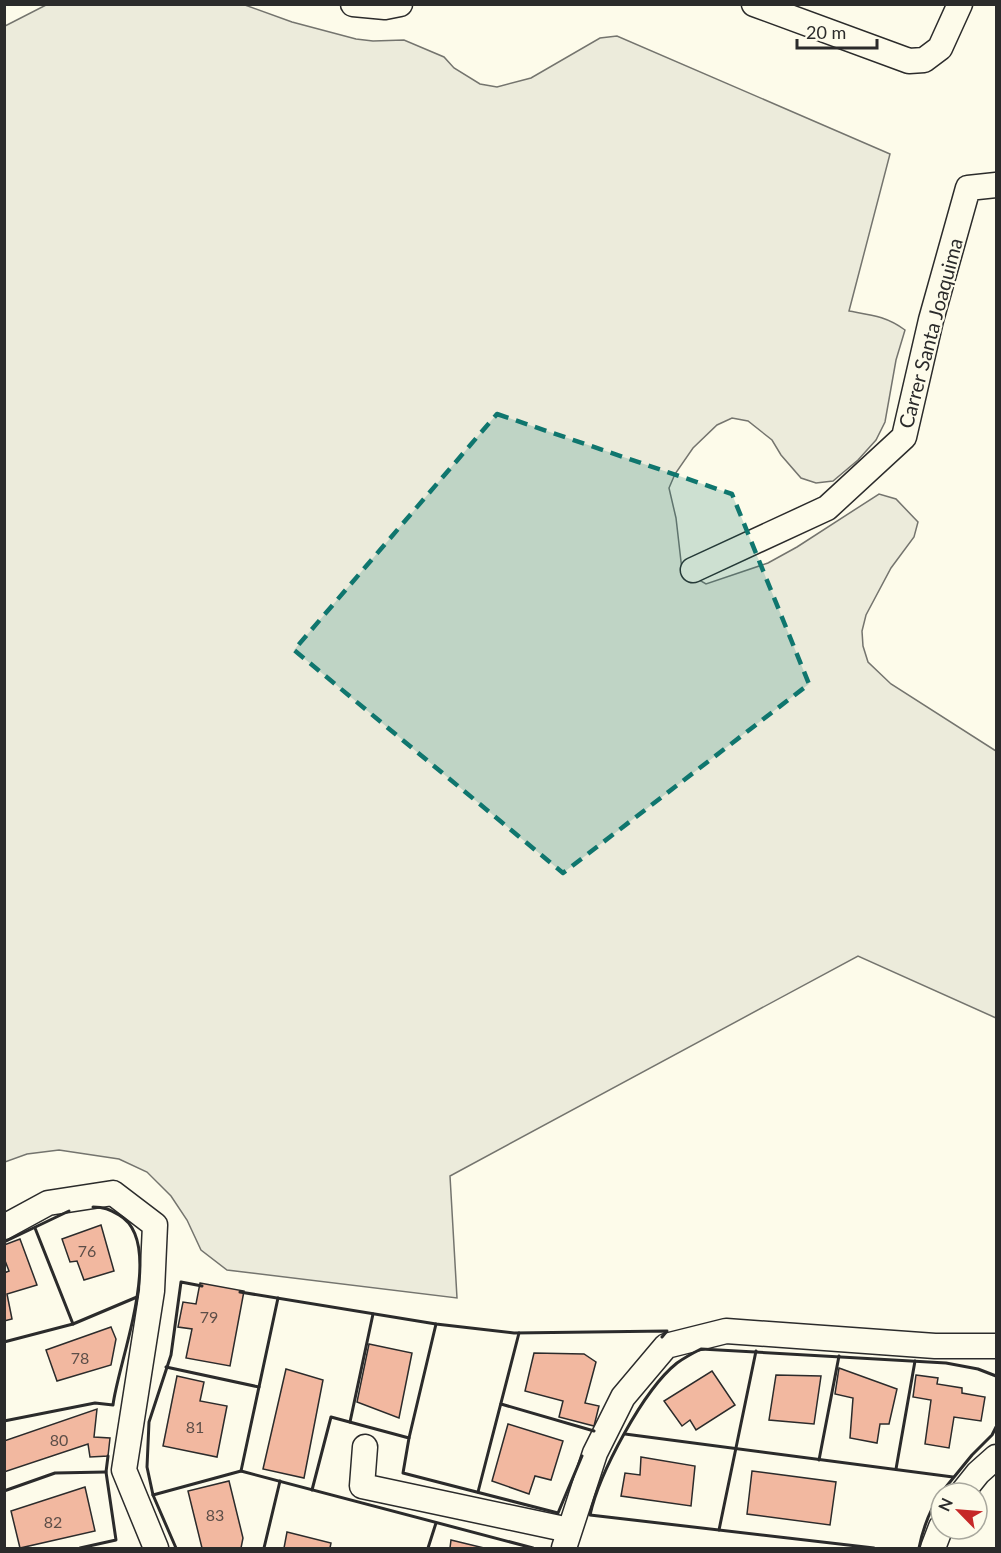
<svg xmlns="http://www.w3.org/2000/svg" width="1001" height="1553" viewBox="0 0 1001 1553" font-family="Lato,sans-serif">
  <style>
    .green { fill: #ecebdb; stroke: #74746e; stroke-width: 1.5 }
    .building { fill: #f2b8a0; stroke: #2b2b2b; stroke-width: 1.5 }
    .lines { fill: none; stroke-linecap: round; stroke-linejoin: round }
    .minor-casing { stroke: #2b2b2b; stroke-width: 27 }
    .minor { stroke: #fdfbea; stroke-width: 24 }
    .wall { stroke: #2b2b2b; stroke-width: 3 }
    .marked { fill: #0f766e; fill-opacity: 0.2; stroke: #0f766e; stroke-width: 4.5; stroke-dasharray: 12 8; stroke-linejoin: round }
    .labels { text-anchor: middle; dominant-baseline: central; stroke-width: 4.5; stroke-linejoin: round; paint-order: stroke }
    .number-label { font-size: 16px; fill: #5d4e48 }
    .street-label { font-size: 20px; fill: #2b2b2b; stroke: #fdfbea }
  </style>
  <rect width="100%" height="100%" fill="#fdfbea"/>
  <!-- green -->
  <path class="green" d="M46,5h199l47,17 64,17 17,2 31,-1 40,17 10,11 26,16 17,3 34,-9 69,-40 17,-2 273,118 -41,157c22,4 37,5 56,19l-9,30 -11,62 -9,18 -18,20 -25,21 -17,2 -15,-5 -20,-23 -9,-15 -24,-19 -16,-3 -15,7 -24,23 -18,26 -6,14 7,30 6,52 24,14 62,-21 29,-16 82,-53 17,5 22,23 -4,15 -23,31 -25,47 -4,16 1,15 5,16 23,22 105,67v267l-138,-62 -408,220 7,122 -230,-28 -26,-20 -14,-30 -16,-24 -24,-24 -28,-13 -60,-9 -32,4 -22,8v-1136z"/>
  <!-- building -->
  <g class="building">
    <polygon points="101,1225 114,1271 84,1280 77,1261 70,1262 62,1239"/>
    <polygon points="20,1239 37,1285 7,1294 12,1319 4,1321 4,1273 9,1271 4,1258 4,1245"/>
    <polygon points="200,1283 244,1291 230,1366 186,1358 192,1329 178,1327 183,1302 196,1304"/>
    <polygon points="111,1327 116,1339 111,1365 57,1381 46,1350"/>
    <polygon points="369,1344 412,1353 399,1418 357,1402"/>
    <polygon points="534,1353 584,1354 596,1362 585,1403 599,1406 594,1426 559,1417 563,1401 525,1391"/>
    <polygon points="839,1368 897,1389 889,1424 880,1424 877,1443 850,1438 853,1398 835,1394"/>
    <polygon points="286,1369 323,1380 304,1478 263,1469"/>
    <polygon points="712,1371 735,1405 696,1430 690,1420 682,1426 664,1401"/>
    <polygon points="776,1375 821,1376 814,1424 769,1420"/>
    <polygon points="916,1375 938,1378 937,1384 962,1388 962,1393 985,1397 981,1421 954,1417 949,1448 925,1444 931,1400 913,1397"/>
    <polygon points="177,1376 204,1382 200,1401 227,1406 217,1457 163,1446"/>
    <polygon points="97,1409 94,1437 110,1438 108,1456 90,1457 88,1444 4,1472 4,1441"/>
    <polygon points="508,1424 563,1441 551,1480 535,1476 529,1494 492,1481"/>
    <polygon points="641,1457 695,1466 691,1506 621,1496 625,1473 640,1475"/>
    <polygon points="752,1471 836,1482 830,1525 747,1514"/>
    <polygon points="229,1481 243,1538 241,1548 202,1548 188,1491"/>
    <polygon points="85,1487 95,1531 20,1548 11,1511"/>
    <polygon points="287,1532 331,1543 330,1548 284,1548"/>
    <polygon points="451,1540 484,1548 450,1548"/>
  </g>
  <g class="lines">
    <defs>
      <g id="minor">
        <polyline points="353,4 385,7 400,4"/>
        <polyline points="754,4 909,61 924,60 940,48 960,4"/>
        <polyline points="693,570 827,508 904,437 931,320 968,188 996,185"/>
        <polyline points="4,1227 48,1203 113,1193 155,1225 152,1291 124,1470 156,1548"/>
        <polyline points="365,1447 362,1486 569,1530"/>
        <polyline points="962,1493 978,1473 996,1457"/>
        <polyline points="564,1548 595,1453 623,1397 666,1346 726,1331 935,1346 996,1346"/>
        <polyline points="933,1548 941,1527"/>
      </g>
    </defs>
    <!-- minor casing -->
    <use href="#minor" class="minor-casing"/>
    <!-- minor -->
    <use href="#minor" class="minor"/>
    <!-- wall -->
    <g class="wall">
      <polyline points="4,1242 69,1211"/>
      <polyline points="240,1292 436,1324 514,1333 667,1331 662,1337"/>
      <polyline points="73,1324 137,1297"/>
      <polyline points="4,1342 73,1324 35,1228"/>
      <polyline points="166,1367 259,1387"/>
      <polyline points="501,1404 594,1431"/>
      <path d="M4,1421l91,-18 18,2c5,-43 54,-163 6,-190 -10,-6 -15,-8 -26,-8"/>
      <polyline points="350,1422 373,1314"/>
      <polyline points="625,1434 953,1477"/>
      <polyline points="409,1438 436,1324"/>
      <polyline points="819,1460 839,1356"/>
      <polyline points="896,1469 915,1361"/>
      <polyline points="241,1471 278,1298"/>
      <polyline points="312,1490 331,1417 409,1438 403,1473 558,1513 582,1456"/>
      <polyline points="4,1491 55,1473 106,1472"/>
      <polyline points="478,1492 519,1333"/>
      <polyline points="941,1493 972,1455 992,1435 996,1427"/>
      <polyline points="153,1495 241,1471 533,1548"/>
      <polyline points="719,1530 756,1351"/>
      <polyline points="80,1548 116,1540 106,1472 108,1456"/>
      <polyline points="176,1548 153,1495 147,1467 149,1422 171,1355 181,1282 202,1286"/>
      <polyline points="264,1548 280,1481"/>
      <polyline points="428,1548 436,1523"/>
      <path d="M874,1548l-284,-33c9,-41 53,-125 87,-152 7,-5 16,-10 24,-14l245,14 32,6 18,7"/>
      <path d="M919,1548c4,-20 10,-37 22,-55"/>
    </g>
  </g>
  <!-- marked area -->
  <path class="marked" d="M497,414l235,80 77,190 -246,189 -269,-223z"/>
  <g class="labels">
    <!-- number labels -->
    <g class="number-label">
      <text x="87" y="1250">76</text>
      <text x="209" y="1316">79</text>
      <text x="80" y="1357">78</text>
      <text x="195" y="1426">81</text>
      <text x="59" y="1439">80</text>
      <text x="215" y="1514">83</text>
      <text x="53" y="1521">82</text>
    </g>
    <!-- street labels -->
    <g class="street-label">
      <text transform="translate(930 333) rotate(-75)">Carrer Santa Joaquima</text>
    </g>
  </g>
  <!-- border -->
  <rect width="1001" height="1553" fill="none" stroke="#2b2b2b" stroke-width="12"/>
  <!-- north arrow -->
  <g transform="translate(959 1511) rotate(295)"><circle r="28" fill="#fdfbea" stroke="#a9a89e" stroke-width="1.5"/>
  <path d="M0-4.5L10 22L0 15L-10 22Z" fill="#c62828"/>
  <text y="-9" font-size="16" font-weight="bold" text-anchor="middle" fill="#2b2b2b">N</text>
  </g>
  <!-- scale -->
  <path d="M797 39v9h80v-9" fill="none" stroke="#2b2b2b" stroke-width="3"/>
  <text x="806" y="39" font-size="18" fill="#2b2b2b" stroke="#fdfbea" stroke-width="4.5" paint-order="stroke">20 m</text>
</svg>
